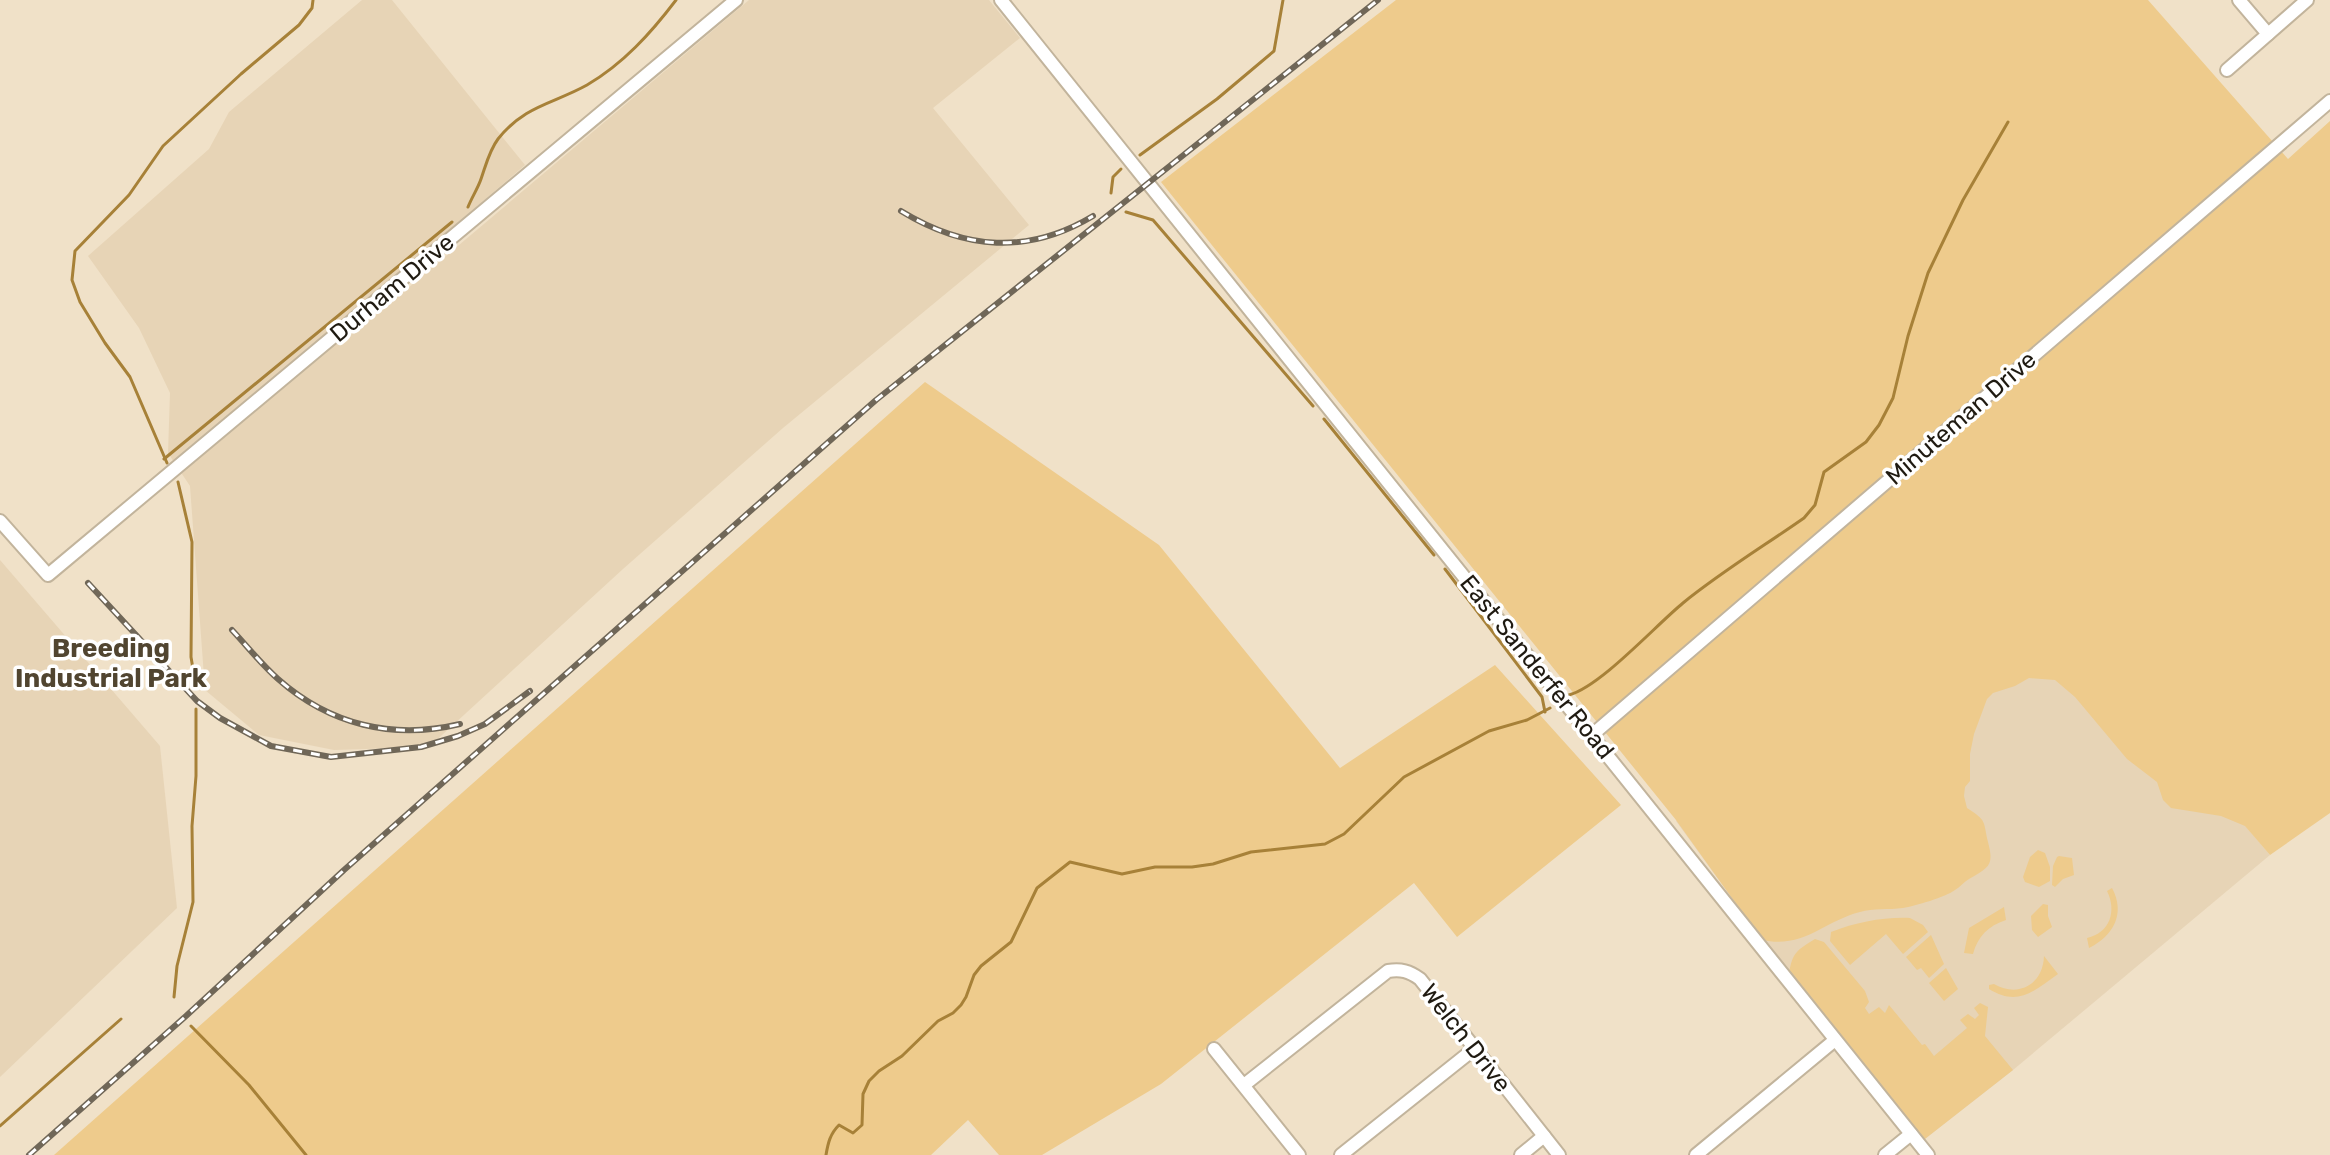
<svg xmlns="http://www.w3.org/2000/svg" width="2330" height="1155" viewBox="0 0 2330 1155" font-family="Rubik,sans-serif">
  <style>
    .built { fill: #e7d4b6 }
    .green { fill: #eecb8c }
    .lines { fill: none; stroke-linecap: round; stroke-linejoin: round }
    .stream { stroke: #a78138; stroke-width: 3 }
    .minor-casing { stroke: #c2b49c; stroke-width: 16 }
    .minor { stroke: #fff; stroke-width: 12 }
    .rail-casing { stroke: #706758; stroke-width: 6 }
    .rail { stroke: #fff; stroke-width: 3; stroke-dasharray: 9; stroke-linecap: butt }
    .labels { text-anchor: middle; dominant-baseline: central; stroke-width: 7; stroke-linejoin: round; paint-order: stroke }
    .street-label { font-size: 24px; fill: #1f1a11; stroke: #fff }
    .neighbourhood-label { font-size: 26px; font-weight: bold; fill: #514530; stroke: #fff }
  </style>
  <rect width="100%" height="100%" fill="#f0e1c8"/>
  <!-- built -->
  <g class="built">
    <polygon points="362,0 392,0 525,165 345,320 356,332 749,0 989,0 1020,38 933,108 1029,225 783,428 623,569 429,747 334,750 259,735 205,690 190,486 168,453 170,393 139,328 88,256 209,149 229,112"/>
    <polygon points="2011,547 2270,855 2013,1070 1921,1142 1787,974 1676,821"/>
    <polygon points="0,560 160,746 177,908 0,1077"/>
  </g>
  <!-- green -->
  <g class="green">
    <path d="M1396,0h752l140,159 42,-38v692l-60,42 -25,-29 -24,-10 -50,-8 -8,-8 -6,-18 -30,-23 -52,-62 -20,-17 -26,-2 -14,8 -22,7 -6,6 -13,35 -4,20v27l-5,6 -1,9 3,12c20,13 16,12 21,34 6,23 2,25 -19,37 -5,3 -9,8 -14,11 -9,7 -40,16 -52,18 -14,2 -30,0 -43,4 -36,9 -56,37 -98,28l-86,-120 -515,-638z"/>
    <polygon points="925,382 1159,545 1340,768 1495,665 1621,805 1457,937 1414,883 1161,1084 1042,1155 999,1155 968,1120 931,1155 54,1155"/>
    <polygon points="2038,850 2045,853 2050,867 2050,881 2039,887 2025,882 2023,877 2030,857"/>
    <polygon points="2059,856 2072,858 2074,875 2063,879 2055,887 2052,885 2053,866 2057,857"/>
    <path d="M2112,888c14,26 1,48 -23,60l-2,-10c23,-5 30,-27 20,-47z"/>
    <polygon points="2043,904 2048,905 2048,916 2052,927 2038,937 2032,930 2031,916"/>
    <path d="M2004,907l2,13c-18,6 -28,16 -33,34l-9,-1 5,-25z"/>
    <path d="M1910,918l13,7 5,7 -25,22 -17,-20 -36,31 -20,-24 1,-9c26,-10 52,-15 79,-14z"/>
    <polygon points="1931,935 1944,964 1929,978 1921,968 1917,970 1906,957"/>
    <path d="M1815,939l9,3 41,49 4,11 -4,6 4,6 10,-7 6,6 4,-8 33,40 3,-1 9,12 33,-28 -7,-8 8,-6 7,5 4,-4 -5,-7 6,-5 8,4 -3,29 28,34 -92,72 -132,-168c3,-21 8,-24 26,-35z"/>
    <path d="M2044,956l14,18c-24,17 -40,33 -69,15v-4l5,-1c24,14 49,1 50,-28z"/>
    <polygon points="1946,968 1958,989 1944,1001 1929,983"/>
  </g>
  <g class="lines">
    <!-- stream -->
    <g class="stream">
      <polyline points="1140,155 1217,99 1274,51 1283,0"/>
      <polyline points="1111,193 1113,177 1121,169"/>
      <path d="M468,207c4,-10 10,-19 13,-28 5,-14 8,-28 17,-40 27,-34 55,-35 89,-54 36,-21 64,-52 89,-85"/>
      <polyline points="1126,212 1153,220 1313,406"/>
      <polyline points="1324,419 1434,555"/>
      <polyline points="164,459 452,222"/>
      <polyline points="167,463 130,377 105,343 80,302 72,280 75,251 129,195 163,146 241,74 299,25 312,8 313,0"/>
      <polyline points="178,482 192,542 191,657 196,687"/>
      <polyline points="1445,569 1542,697 1545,712"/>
      <path d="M1569,695c32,-9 86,-69 114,-92 38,-31 81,-57 121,-85l11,-13 9,-33 42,-30 13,-17 14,-27 15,-62 20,-63 35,-73 45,-78"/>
      <polyline points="174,997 177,966 193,902 192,826 196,776 196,709"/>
      <polyline points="191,1026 249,1085 306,1155"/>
      <polyline points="0,1126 121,1019"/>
      <path d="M826,1155c2,-12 4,-21 13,-30l14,8 9,-8 1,-31 6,-13 10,-10 23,-15 36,-35 15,-8 8,-8 5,-8 8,-22 7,-9 30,-24 26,-54 33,-26 52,12 33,-7h37l21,-3 38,-12 74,-8 19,-10 60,-57 85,-46 38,-11 23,-12"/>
    </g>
    <defs>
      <g id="minor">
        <polyline points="1001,0 1928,1155"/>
        <polyline points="2239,0 2268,34"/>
        <polyline points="2227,70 2307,0"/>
        <polyline points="0,521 48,575 736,0"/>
        <polyline points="1592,735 2330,101"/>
        <polyline points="1214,1049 1299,1155"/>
        <path d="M1244,1085l144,-114c13,-2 21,0 32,8l139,176"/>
        <polyline points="1341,1155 1474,1049"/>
        <polyline points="1521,1155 1544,1136"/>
        <polyline points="1696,1155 1835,1040"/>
        <polyline points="1885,1155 1911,1134"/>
      </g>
    </defs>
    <!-- minor casing -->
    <use href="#minor" class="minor-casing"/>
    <!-- minor -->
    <use href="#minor" class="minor"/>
    <defs>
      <g id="rail">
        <path d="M901,211c64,39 127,44 192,5"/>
        <polyline points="88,583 197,701 220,718 271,746 331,757 421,747 458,736 485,724 530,691"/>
        <path d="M232,630c15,16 29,34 46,49 52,46 115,61 182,45"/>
        <polyline points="29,1155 186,1016 344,870 876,400 1378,0"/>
      </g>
    </defs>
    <!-- rail casing -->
    <use href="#rail" class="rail-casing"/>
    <!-- rail -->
    <use href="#rail" class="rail"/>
  </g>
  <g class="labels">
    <!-- street labels -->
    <g class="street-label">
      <text transform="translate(392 288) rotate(-40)">Durham Drive</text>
      <text transform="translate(1961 418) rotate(-41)">Minuteman Drive</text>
      <text transform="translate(1537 667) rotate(51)">East Sanderfer Road</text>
      <text transform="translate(1466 1038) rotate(52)">Welch Drive</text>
    </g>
    <!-- neighbourhood labels -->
    <g class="neighbourhood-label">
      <text x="111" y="648">Breeding<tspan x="111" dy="30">Industrial Park</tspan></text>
    </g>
  </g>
</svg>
